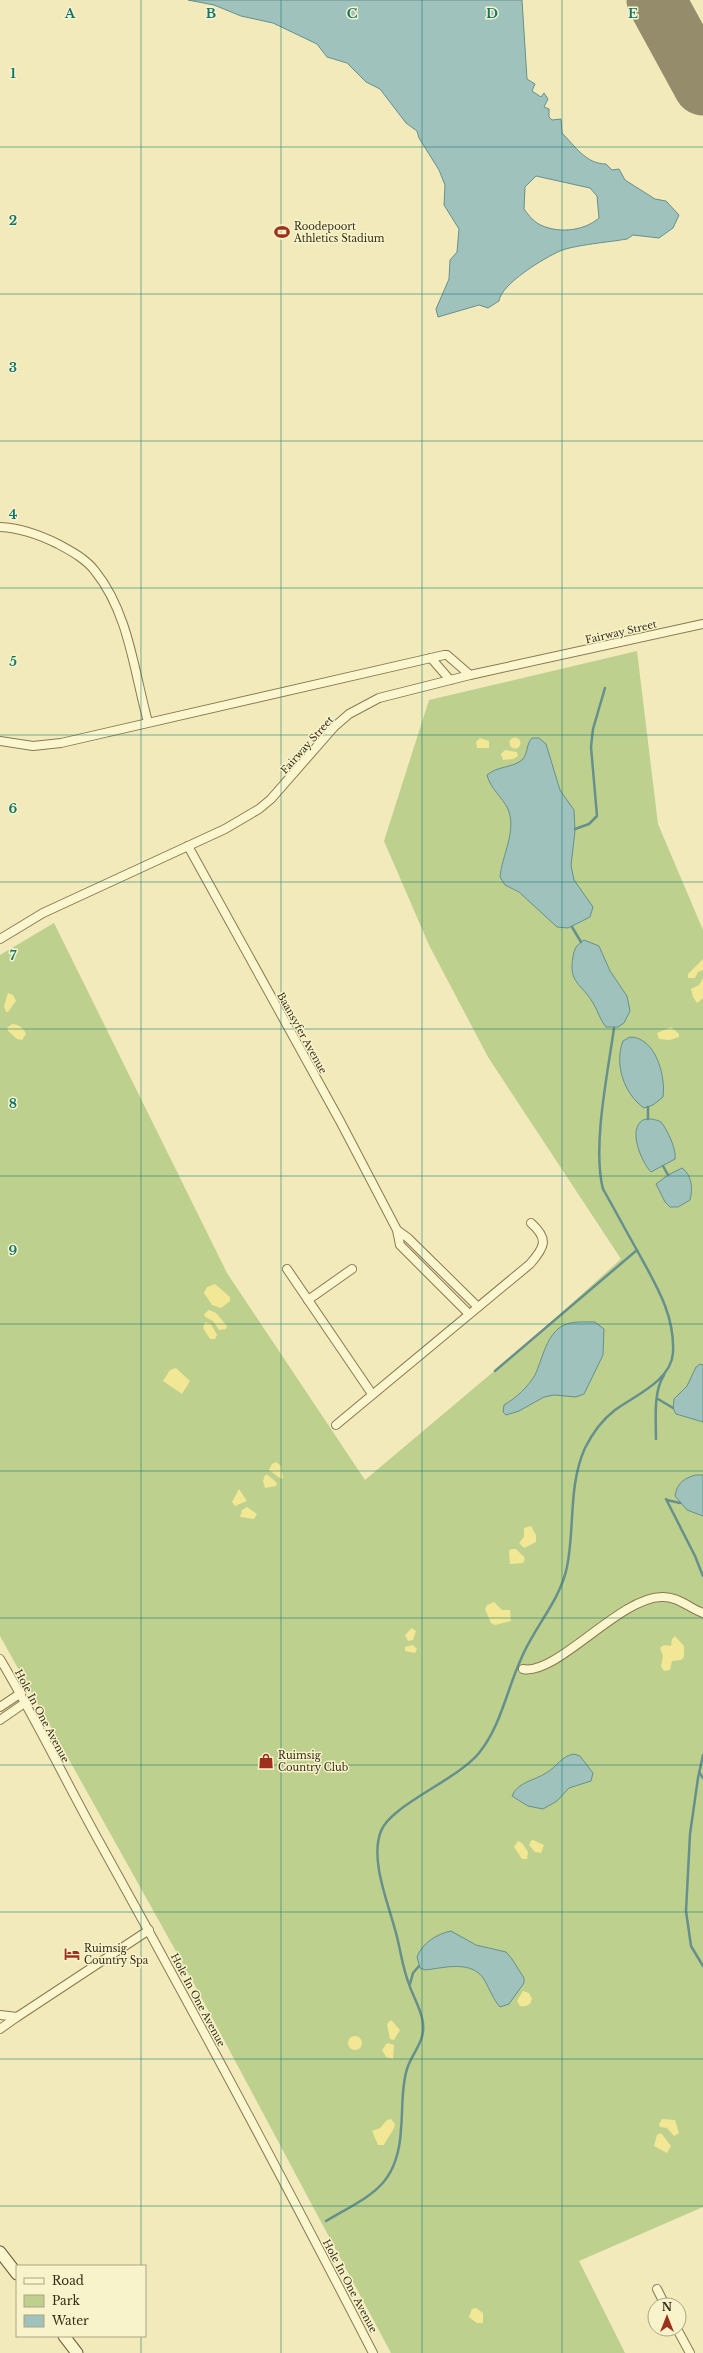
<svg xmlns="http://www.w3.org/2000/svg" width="703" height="2353" viewBox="0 0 703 2353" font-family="'Libre Baskerville',serif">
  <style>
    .green { fill: #bed08e }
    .sand { fill: #f1e794 }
    .water { fill: #9fc2bd; stroke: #66908c; fill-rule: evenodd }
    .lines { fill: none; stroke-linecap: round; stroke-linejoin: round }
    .stream { stroke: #66908c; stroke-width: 2.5 }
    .runway { stroke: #948c6a; stroke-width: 59 }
    .street-casing { stroke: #8a7953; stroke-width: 10 }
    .secondary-casing { stroke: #6b5936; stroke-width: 13 }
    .street { stroke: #fcf6ce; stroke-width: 8 }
    .secondary { stroke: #fcf6ce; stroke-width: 11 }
    .grid { fill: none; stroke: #0f766e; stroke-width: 1; stroke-opacity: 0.55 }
    .labels { text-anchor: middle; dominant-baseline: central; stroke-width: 3; stroke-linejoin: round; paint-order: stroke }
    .poi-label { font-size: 10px; fill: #372d19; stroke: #f8f3ca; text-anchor: start }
    .street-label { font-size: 10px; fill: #372d19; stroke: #f8f3ca }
    .grid-label { font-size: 13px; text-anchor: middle; font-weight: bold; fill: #0f766e; stroke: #f8f3ca; stroke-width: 3; stroke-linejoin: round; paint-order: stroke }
  </style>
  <rect width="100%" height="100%" fill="#f2eaba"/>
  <!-- green -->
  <polygon class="green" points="637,651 658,824 703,930 703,2207 579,2261 625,2353 391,2353 192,1980 0,1636 0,955 54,923 227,1273 365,1480 530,1341 621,1259 488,1057 429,945 384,841 429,700"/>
  <!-- sand -->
  <g class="sand">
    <circle cx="515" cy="743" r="5.5"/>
    <polygon points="480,738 489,741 489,748 477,748 476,742"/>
    <polygon points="505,750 517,752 518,756 513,759 503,760 501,754"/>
    <polygon points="703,959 703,970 698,972 695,978 688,978 688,974"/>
    <polygon points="703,978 703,998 697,1003 693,997 691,989 699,985"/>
    <polygon points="8,993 13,995 16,1001 8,1012 6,1012 4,1006"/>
    <path d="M12,1024c6,0 12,4 14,10l-4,6 -5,-1 -9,-8 -1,-3z"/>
    <polygon points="671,1027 679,1034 679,1037 670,1040 659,1039 657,1033"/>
    <polygon points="215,1284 230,1297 230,1301 221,1308 212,1305 204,1293 207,1287"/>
    <polygon points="209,1310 216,1313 227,1326 226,1329 219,1330 213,1321 205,1317 204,1314"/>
    <polygon points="205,1322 211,1324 217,1335 215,1339 210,1339 203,1328"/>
    <polygon points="176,1368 190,1381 182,1394 163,1381 170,1370"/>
    <polygon points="276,1462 281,1466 283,1478 281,1479 269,1470 272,1464"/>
    <polygon points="265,1475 268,1475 277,1483 276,1486 265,1488 263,1481"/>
    <polygon points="239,1489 247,1501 235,1506 232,1502"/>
    <polygon points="247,1507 257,1514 254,1519 240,1517 242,1510"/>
    <polygon points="531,1526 536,1535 536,1542 524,1548 519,1543 524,1537 524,1528"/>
    <polygon points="511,1549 516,1549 525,1558 523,1563 510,1564 509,1551"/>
    <polygon points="494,1602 502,1610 510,1610 511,1621 495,1625 491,1623 485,1609 487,1605"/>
    <polygon points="412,1628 416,1631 413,1640 408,1641 405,1635"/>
    <polygon points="675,1636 684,1646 684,1657 681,1660 672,1661 670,1670 664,1671 661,1666 663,1656 660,1648 664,1645 671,1646 672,1639"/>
    <polygon points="413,1645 417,1649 415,1653 405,1651 405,1647"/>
    <polygon points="533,1840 544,1845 541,1853 535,1852 529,1845 531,1841"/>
    <polygon points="518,1841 522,1843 528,1852 527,1859 522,1859 514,1847"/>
    <path d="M523,1991l6,2 3,6c-2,6 -5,8 -12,7l-3,-5z"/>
    <polygon points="391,2020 400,2030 394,2040 390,2039 387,2024"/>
    <circle cx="355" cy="2043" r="7"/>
    <polygon points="387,2043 394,2045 393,2059 386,2057 382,2050"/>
    <path d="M391,2119l4,5c-1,7 -8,14 -11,21h-6l-6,-14 8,-3 7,-8z"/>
    <polygon points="662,2119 675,2120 679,2133 674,2136 667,2128 660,2127 659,2124"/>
    <polygon points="661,2133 671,2146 667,2153 654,2146 657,2135"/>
    <polygon points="476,2308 483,2313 483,2323 477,2323 469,2317 472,2309"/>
  </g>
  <!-- water -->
  <g class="water">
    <path d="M188,0h334l5,79 8,5 -3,7 9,6 3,-4 4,6 -4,8 5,2v8l3,3 9,-1 1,14c13,13 24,31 44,31l6,6 7,-1 6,11 30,19 11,2 13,14 -6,13 -14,10 -26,-3 -6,4c-17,3 -53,6 -67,12 -16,7 -59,33 -61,50l-11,7 -9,-3 -41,12 -2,-8 13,-30 1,-19 7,-8 2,-23 -15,-24 1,-20 -6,-15 -20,-32 -2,-7 -11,-8 -26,-34 -14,-7 -19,-19 -20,-6 -10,-13 -44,-21 -32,-7 -27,-11zM536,176l54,12 7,8 2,22c-16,14 -44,16 -62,5 -5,-3 -10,-10 -13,-14l1,-22z"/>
    <path d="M532,738h7l7,6 14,46 14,20 1,21 -4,34 3,15 19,27 -3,10 -22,11 -11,-1 -38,-35 -14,-7 -5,-8c2,-22 17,-46 8,-68 -6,-12 -18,-21 -21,-34 10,-9 25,-7 35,-15 6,-6 4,-16 10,-22z"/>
    <path d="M584,940l15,6 11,25 17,25 3,15 -6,12 -6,4h-12c-6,-7 -8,-16 -13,-24 -11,-19 -25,-20 -20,-46 1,-9 4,-12 11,-17z"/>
    <path d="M630,1037c25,0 36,38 33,60l-10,8 -9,3c-20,-14 -30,-44 -21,-67z"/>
    <path d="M652,1119c3,1 6,1 9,3 6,7 16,28 14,37l-24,13c-9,-9 -24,-43 -8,-52 2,-1 6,-1 9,-1z"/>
    <path d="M682,1168c10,7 11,21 8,32l-12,7h-8l-5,-5 -9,-18 12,-9z"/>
    <path d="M595,1322l9,7 -1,26 -19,39 -8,3 -22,-2 -10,2 -25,14 -13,4 -3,-3 1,-7c13,-8 23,-17 31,-30 8,-17 11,-41 29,-50 9,-4 21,-3 31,-3z"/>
    <polygon points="700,1364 703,1365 703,1422 676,1414 673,1408 674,1399 687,1386 696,1367"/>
    <path d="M696,1475h7v41l-16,-6 -12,-14c2,-13 9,-18 21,-21z"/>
    <path d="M574,1754l6,2 13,17 -2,8 -22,7 -12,13 -14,8 -15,-3 -16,-10c5,-14 24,-16 34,-23 11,-6 15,-17 28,-19z"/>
    <path d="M451,1931l25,14 30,7 6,7 12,19v5l-15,21 -9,3c-7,-8 -10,-17 -15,-26 -12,-22 -41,-13 -60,-11l-5,-2 -3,-11c5,-14 20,-23 34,-26z"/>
  </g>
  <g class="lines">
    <!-- stream -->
    <g class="stream">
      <polyline points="575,829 589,824 597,816 591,747 593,729 605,688"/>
      <polyline points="572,927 581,942"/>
      <polyline points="648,1107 648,1119"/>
      <polyline points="663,1166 668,1175"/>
      <polyline points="495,1371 637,1250"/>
      <polyline points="658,1399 673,1408"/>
      <path d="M656,1439c0,-19 -3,-47 8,-64"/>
      <polyline points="666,1499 695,1556 703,1576"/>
      <polyline points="667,1500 680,1503"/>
      <polyline points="703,1755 698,1778 690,1834 686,1911 691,1946 703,1966"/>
      <polyline points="699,1772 703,1778"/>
      <polyline points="410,1984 413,1973 419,1966"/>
      <path d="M326,2221c44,-26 72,-34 75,-92 2,-19 0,-41 6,-60 5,-16 18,-27 16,-45 -1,-14 -10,-27 -14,-40 -6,-15 -8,-31 -12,-47 -7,-30 -28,-76 -16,-106 10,-26 76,-51 98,-78 22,-27 28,-64 42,-94 13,-32 39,-58 46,-92 8,-39 1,-81 18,-119 7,-14 17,-28 30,-38 19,-14 56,-29 58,-57 2,-38 -17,-68 -35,-101 -12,-21 -23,-42 -35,-63 -11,-42 5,-117 11,-161"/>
    </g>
    <!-- runway -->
    <polyline class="runway" points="656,0 703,86"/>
    <defs>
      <g id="street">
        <path d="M0,527c21,1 40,8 58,17 13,7 28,15 37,27 34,42 39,101 53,151"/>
        <polyline points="431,658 450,680"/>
        <polyline points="0,741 33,746 61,743 444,655 447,655 470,675"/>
        <polyline points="188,846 340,1121 397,1230 400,1245 469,1314"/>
        <polyline points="0,939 43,913 225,829 259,809 271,799 334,727 349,714 379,698 470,675 703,624"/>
        <polyline points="397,1230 408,1238 478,1307"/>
        <polyline points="287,1269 372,1394"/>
        <polyline points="308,1300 352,1269"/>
        <path d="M336,1425l194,-161c15,-17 19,-25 1,-41"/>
        <path d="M0,1659c36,60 66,123 100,184 94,169 185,339 273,510"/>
        <path d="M523,1669c33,7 96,-71 138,-72 17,-1 28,11 42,16"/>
        <polyline points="0,1707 21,1693"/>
        <polyline points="0,1720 26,1702"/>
        <polyline points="0,2015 17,2017 149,1930"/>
        <polyline points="0,2029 17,2017"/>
        <polyline points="657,2289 665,2305"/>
        <polyline points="677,2329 690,2353"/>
      </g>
      <g id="secondary">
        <polyline points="0,2252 17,2274"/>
        <polyline points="64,2336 77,2353"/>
      </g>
    </defs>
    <!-- street casing -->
    <use href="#street" class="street-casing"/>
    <!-- secondary casing -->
    <use href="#secondary" class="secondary-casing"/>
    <!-- street -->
    <use href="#street" class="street"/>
    <!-- secondary -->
    <use href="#secondary" class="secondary"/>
  </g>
  <!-- grid -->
  <path class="grid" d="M141,0v2266M281,0v2353M422,0v2353M562,0v2353M0,147h703M0,294h703M0,441h703M0,588h703M0,735h703M0,882h703M0,1029h703M0,1176h703M0,1324h703M0,1471h703M0,1618h703M0,1765h703M0,1912h703M0,2059h703M0,2206h703M141,2336v17"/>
  <!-- icons -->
  <defs>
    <symbol id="stadium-bare" viewBox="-9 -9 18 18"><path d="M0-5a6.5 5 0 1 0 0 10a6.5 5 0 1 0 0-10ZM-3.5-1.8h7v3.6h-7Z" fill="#9e311d" stroke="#f8f3ca" stroke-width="2.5" paint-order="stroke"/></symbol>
    <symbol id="shop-bare" viewBox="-9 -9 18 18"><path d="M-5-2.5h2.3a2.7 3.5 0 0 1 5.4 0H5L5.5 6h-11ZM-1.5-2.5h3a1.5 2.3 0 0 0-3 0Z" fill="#9e311d" stroke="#f8f3ca" stroke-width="2.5" paint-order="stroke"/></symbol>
    <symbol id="hotel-bare" viewBox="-9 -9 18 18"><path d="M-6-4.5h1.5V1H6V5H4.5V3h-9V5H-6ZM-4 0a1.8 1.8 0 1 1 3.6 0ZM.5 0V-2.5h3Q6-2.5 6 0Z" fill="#9e311d" stroke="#f8f3ca" stroke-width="2.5" paint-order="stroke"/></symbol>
  </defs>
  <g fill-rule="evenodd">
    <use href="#stadium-bare" x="271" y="221" width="22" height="22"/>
    <use href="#shop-bare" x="255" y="1750" width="22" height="22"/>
    <use href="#hotel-bare" x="61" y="1943" width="22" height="22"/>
  </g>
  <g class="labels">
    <!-- poi labels -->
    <g class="poi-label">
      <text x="294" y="226">Roodepoort<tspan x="294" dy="12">Athletics Stadium</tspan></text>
      <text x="278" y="1755">Ruimsig<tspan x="278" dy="12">Country Club</tspan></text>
      <text x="84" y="1948">Ruimsig<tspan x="84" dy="12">Country Spa</tspan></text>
    </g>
    <!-- street labels -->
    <g class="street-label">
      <text transform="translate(621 632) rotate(-13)">Fairway Street</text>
      <text transform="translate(307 745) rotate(-48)">Fairway Street</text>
      <text transform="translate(302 1033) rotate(61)">Baansyfer Avenue</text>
      <text transform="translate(42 1716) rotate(62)">Hole In One Avenue</text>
      <text transform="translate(198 2000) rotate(62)">Hole In One Avenue</text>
      <text transform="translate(350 2286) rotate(62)">Hole In One Avenue</text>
    </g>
  </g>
  <g class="grid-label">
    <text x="70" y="18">A</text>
    <text x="211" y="18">B</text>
    <text x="352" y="18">C</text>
    <text x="492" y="18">D</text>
    <text x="633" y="18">E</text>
    <text x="13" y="78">1</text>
    <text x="13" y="225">2</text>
    <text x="13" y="372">3</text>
    <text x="13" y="519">4</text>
    <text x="13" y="666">5</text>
    <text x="13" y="813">6</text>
    <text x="13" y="960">7</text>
    <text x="13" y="1108">8</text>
    <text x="13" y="1255">9</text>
  </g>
  <!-- legend -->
  <rect x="16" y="2265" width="130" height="72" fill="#f8f3ca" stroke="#aba483"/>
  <rect x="24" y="2278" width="20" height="6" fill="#fcf6ce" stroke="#aba483"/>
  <text x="52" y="2285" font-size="12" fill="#372d19">Road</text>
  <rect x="24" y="2295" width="20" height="12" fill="#bed08e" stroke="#aba483"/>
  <text x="52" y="2305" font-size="12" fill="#372d19">Park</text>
  <rect x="24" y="2315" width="20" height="12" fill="#9fc2bd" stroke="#aba483"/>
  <text x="52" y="2325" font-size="12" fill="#372d19">Water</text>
  <!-- north arrow -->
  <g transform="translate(667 2317)"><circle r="19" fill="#f8f3ca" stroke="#aba483"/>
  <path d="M0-3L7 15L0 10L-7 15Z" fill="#9e311d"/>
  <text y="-6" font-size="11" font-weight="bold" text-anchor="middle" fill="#372d19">N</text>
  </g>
</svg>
